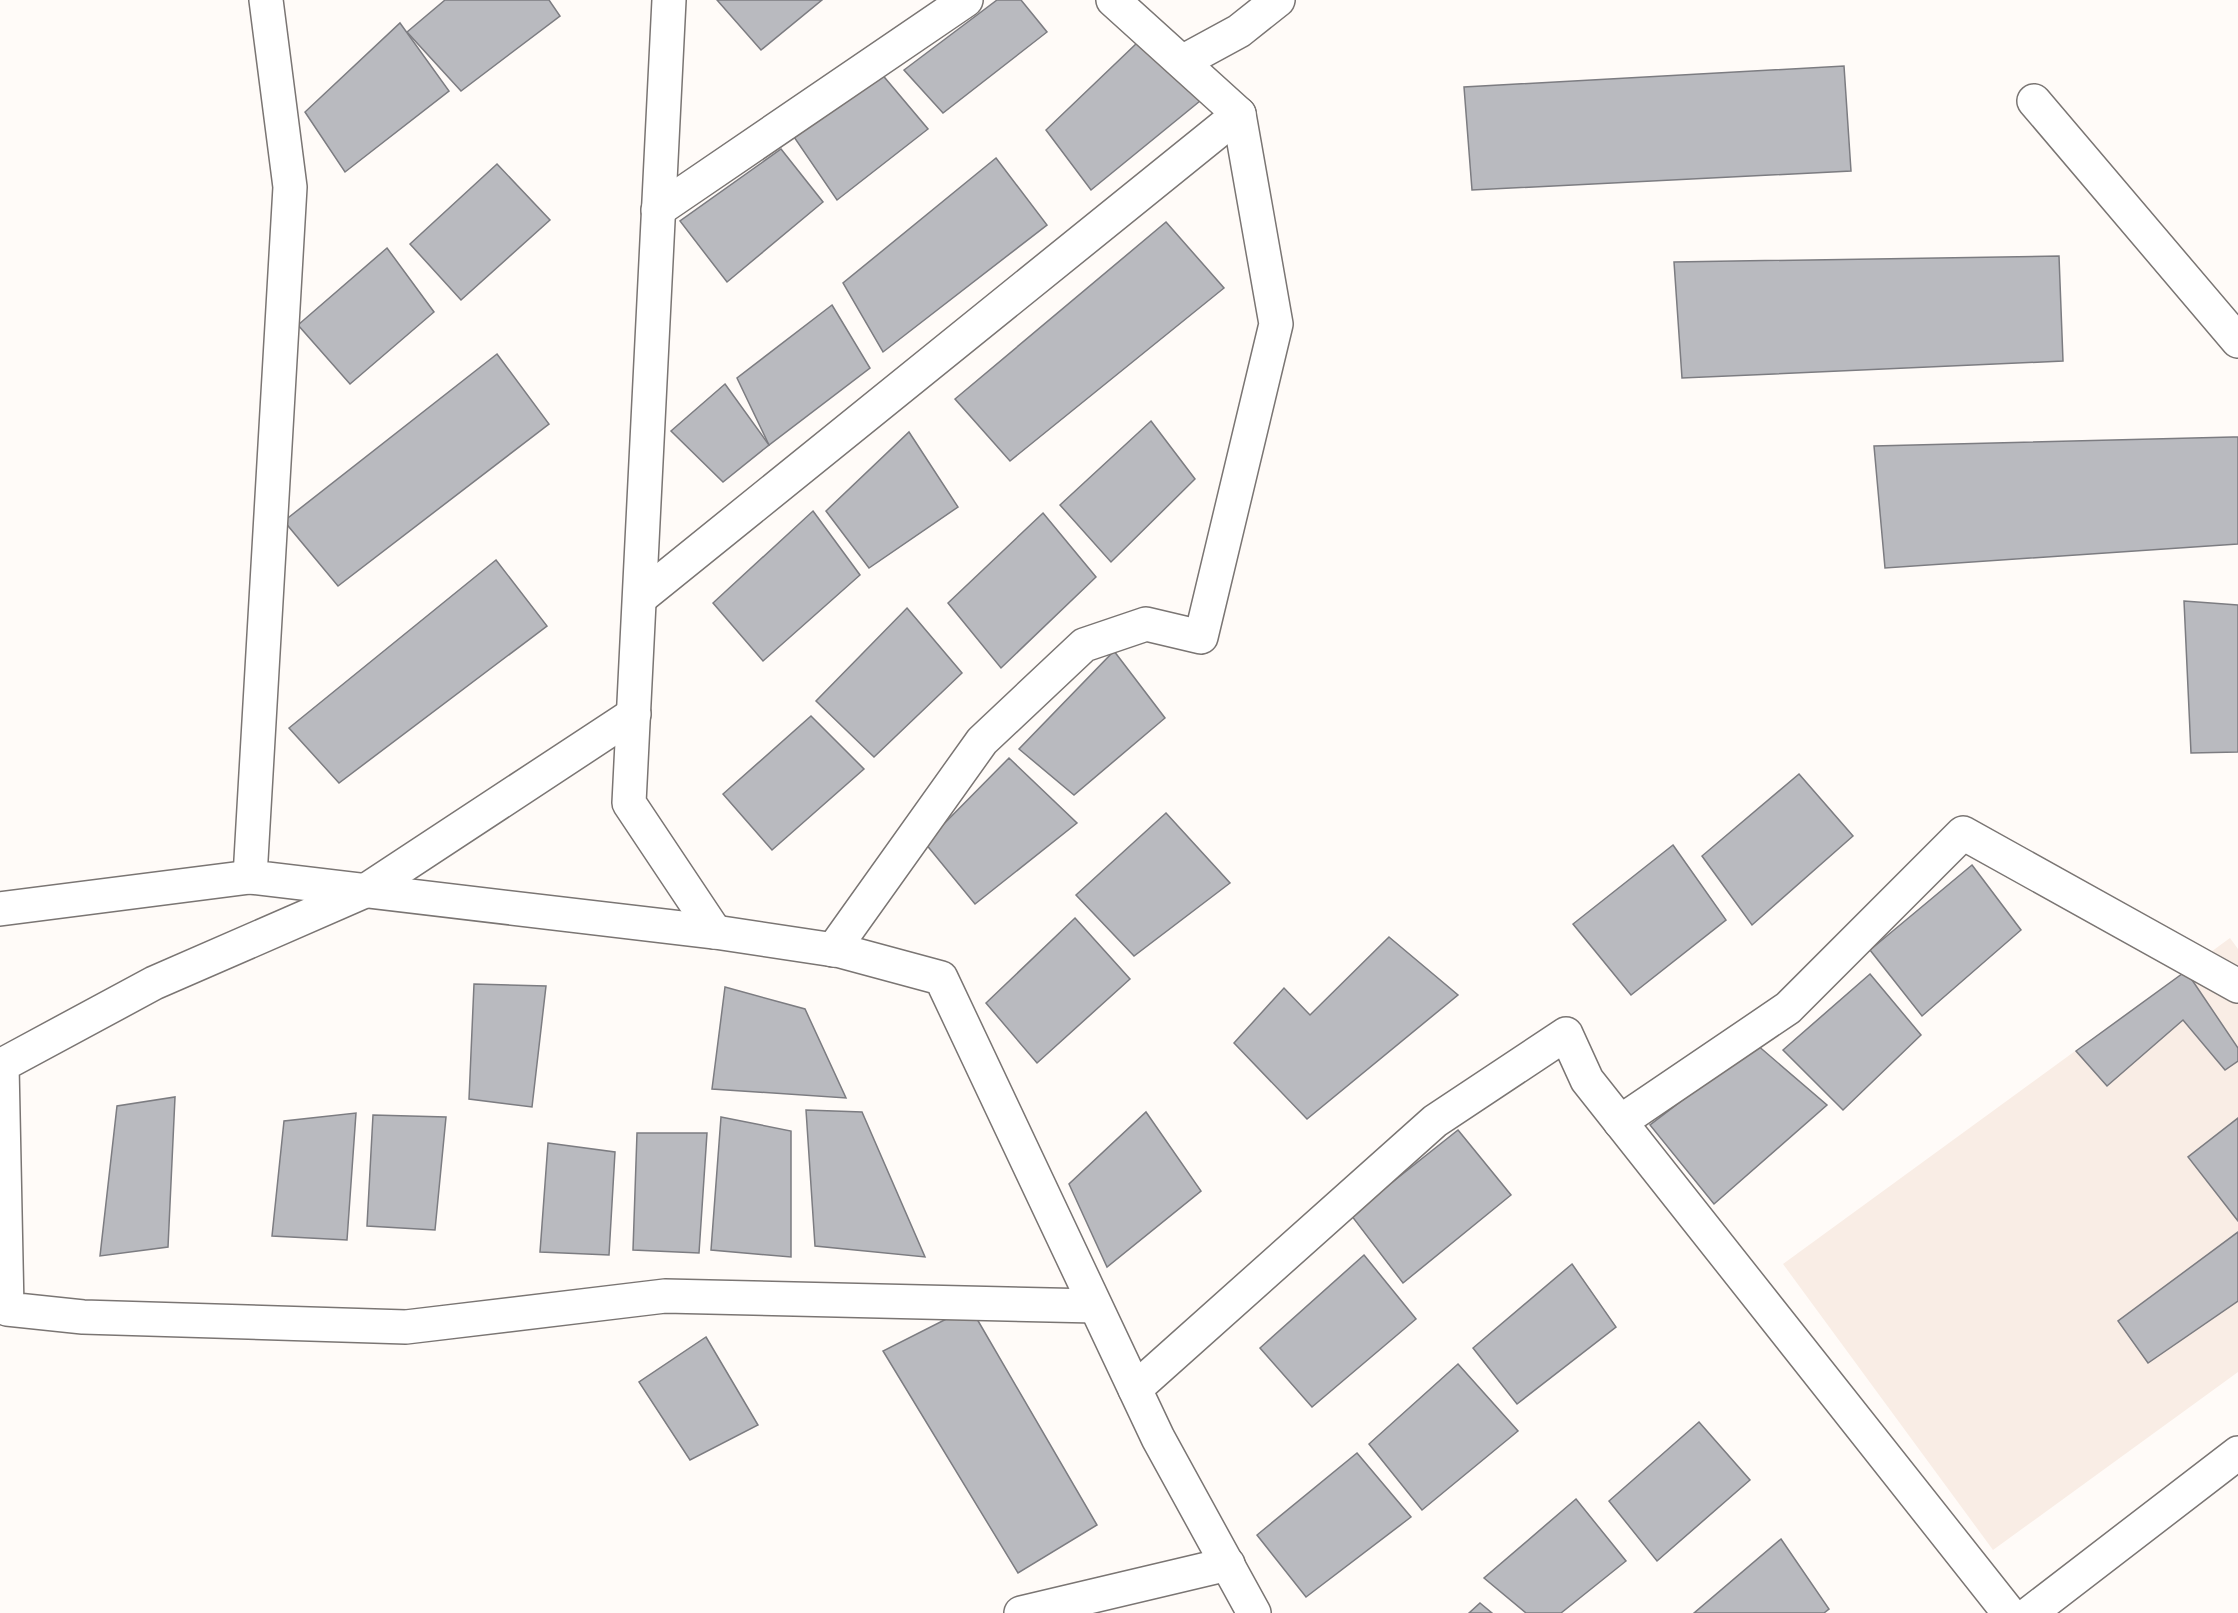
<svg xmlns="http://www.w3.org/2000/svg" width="2238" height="1613" viewBox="0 0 2238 1613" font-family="Quicksand,sans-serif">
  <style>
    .built { fill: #f9ede5 }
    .building { fill: #b9babf; stroke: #7c7c81; stroke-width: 1.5 }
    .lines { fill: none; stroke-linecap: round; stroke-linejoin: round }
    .minor-casing { stroke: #7a7573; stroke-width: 36 }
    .minor { stroke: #fff; stroke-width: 33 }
  </style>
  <rect width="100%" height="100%" fill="#fffbf8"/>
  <!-- built -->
  <polygon class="built" points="2230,938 2238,949 2238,1372 1993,1550 1783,1264"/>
  <!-- building -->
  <g class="building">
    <polygon points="445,0 549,0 560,16 461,91 407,32"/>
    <polygon points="717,0 822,0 761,50"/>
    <polygon points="997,0 1021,0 1047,32 943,113 904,70"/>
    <polygon points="400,23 449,91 345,172 305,112"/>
    <polygon points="1138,42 1200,101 1091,190 1046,130"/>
    <polygon points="1844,66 1851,171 1472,190 1464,87"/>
    <polygon points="880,72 928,129 837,200 794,137"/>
    <polygon points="781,149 823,202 727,282 680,221"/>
    <polygon points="996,158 1047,225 883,352 843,283"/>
    <polygon points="497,164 550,220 461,300 410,244"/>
    <polygon points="1166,222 1224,288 1010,461 955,399"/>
    <polygon points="387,248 434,312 350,384 298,325"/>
    <polygon points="2059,256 2063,361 1682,378 1674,262"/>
    <polygon points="832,305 870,368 769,445 737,378"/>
    <polygon points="497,354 549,424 338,586 284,521"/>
    <polygon points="725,384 769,445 723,482 671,431"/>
    <polygon points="1151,421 1195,479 1111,562 1060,505"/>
    <polygon points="909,432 958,507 869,568 826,511"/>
    <polygon points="2233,437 2238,437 2238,544 1885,568 1874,446"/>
    <polygon points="813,511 860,575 763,661 713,603"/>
    <polygon points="1043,513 1096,577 1001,668 948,603"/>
    <polygon points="496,560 547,626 339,783 289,728"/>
    <polygon points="2184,601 2238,605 2238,752 2191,753"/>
    <polygon points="907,608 962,673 874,757 816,701"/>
    <polygon points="1114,651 1165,718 1074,795 1019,749"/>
    <polygon points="811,716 864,769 772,850 723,794"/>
    <polygon points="1009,758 1077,823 975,904 925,843"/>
    <polygon points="1799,774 1853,836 1752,925 1702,856"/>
    <polygon points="1166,813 1230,883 1134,956 1076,895"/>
    <polygon points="1673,845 1726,920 1631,995 1573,924"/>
    <polygon points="1972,865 2021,930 1922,1016 1870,950"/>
    <polygon points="1075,918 1130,979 1037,1063 986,1003"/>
    <polygon points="1389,937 1458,995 1307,1119 1234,1043 1284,988 1310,1015"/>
    <polygon points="2186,971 2238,1048 2238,1061 2225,1070 2183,1020 2107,1086 2076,1051"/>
    <polygon points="1870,974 1921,1035 1843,1110 1783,1050"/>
    <polygon points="474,984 546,986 532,1107 469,1099"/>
    <polygon points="725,987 805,1009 846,1098 712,1089"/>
    <polygon points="1756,1044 1827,1105 1714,1204 1650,1125"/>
    <polygon points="175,1097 168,1247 100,1256 117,1106"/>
    <polygon points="806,1110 862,1112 925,1257 815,1246"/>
    <polygon points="1146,1112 1201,1191 1107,1267 1069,1184"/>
    <polygon points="356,1113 347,1240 272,1236 284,1121"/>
    <polygon points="373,1115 446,1117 435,1230 367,1226"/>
    <polygon points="721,1117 791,1131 791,1257 711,1250"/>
    <polygon points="2238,1118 2238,1221 2188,1157"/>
    <polygon points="1458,1130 1511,1195 1403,1283 1351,1215"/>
    <polygon points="637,1133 707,1133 699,1253 633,1250"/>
    <polygon points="548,1143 615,1152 609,1255 540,1252"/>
    <polygon points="2238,1232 2238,1301 2148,1363 2118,1321"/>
    <polygon points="1364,1255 1416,1319 1312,1407 1260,1348"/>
    <polygon points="1572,1264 1616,1327 1517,1404 1473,1348"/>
    <polygon points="970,1307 1097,1525 1018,1573 883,1351"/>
    <polygon points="706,1337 758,1425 690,1460 639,1382"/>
    <polygon points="1458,1364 1518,1431 1422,1510 1369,1444"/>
    <polygon points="1699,1422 1750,1480 1657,1561 1609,1501"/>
    <polygon points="1357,1453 1411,1517 1306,1597 1257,1535"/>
    <polygon points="1576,1499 1626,1561 1561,1613 1526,1613 1484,1578"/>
    <polygon points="1781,1539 1829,1609 1824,1613 1694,1613"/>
    <polygon points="1480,1603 1492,1613 1469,1613"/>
  </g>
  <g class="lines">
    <defs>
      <g id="minor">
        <polyline points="266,0 290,187 250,877 715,932 841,951 941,978 1158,1438 1254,1613"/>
        <polyline points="669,0 629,803 715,932"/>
        <polyline points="1182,62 1239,31 1278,0"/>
        <polyline points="2034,101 2238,341"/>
        <polyline points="658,210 966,0"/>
        <polyline points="640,598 1239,114"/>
        <polyline points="634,714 365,891 154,983 2,1065 7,1309 83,1317 406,1327 665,1296 1095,1306"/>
        <polyline points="0,909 250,877"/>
        <polyline points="833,950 982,741 1084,645 1146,624 1201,637 1276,324 1239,114 1113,0"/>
        <polyline points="1620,1122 1788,1008 1963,833 2238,986"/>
        <polyline points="1135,1389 1435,1121 1566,1034 1587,1080 2009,1613"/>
        <polyline points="1021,1613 1228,1564"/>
        <polyline points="2030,1613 2238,1453"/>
      </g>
    </defs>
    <!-- minor casing -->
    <use href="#minor" class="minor-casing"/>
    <!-- minor -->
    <use href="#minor" class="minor"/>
  </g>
</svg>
